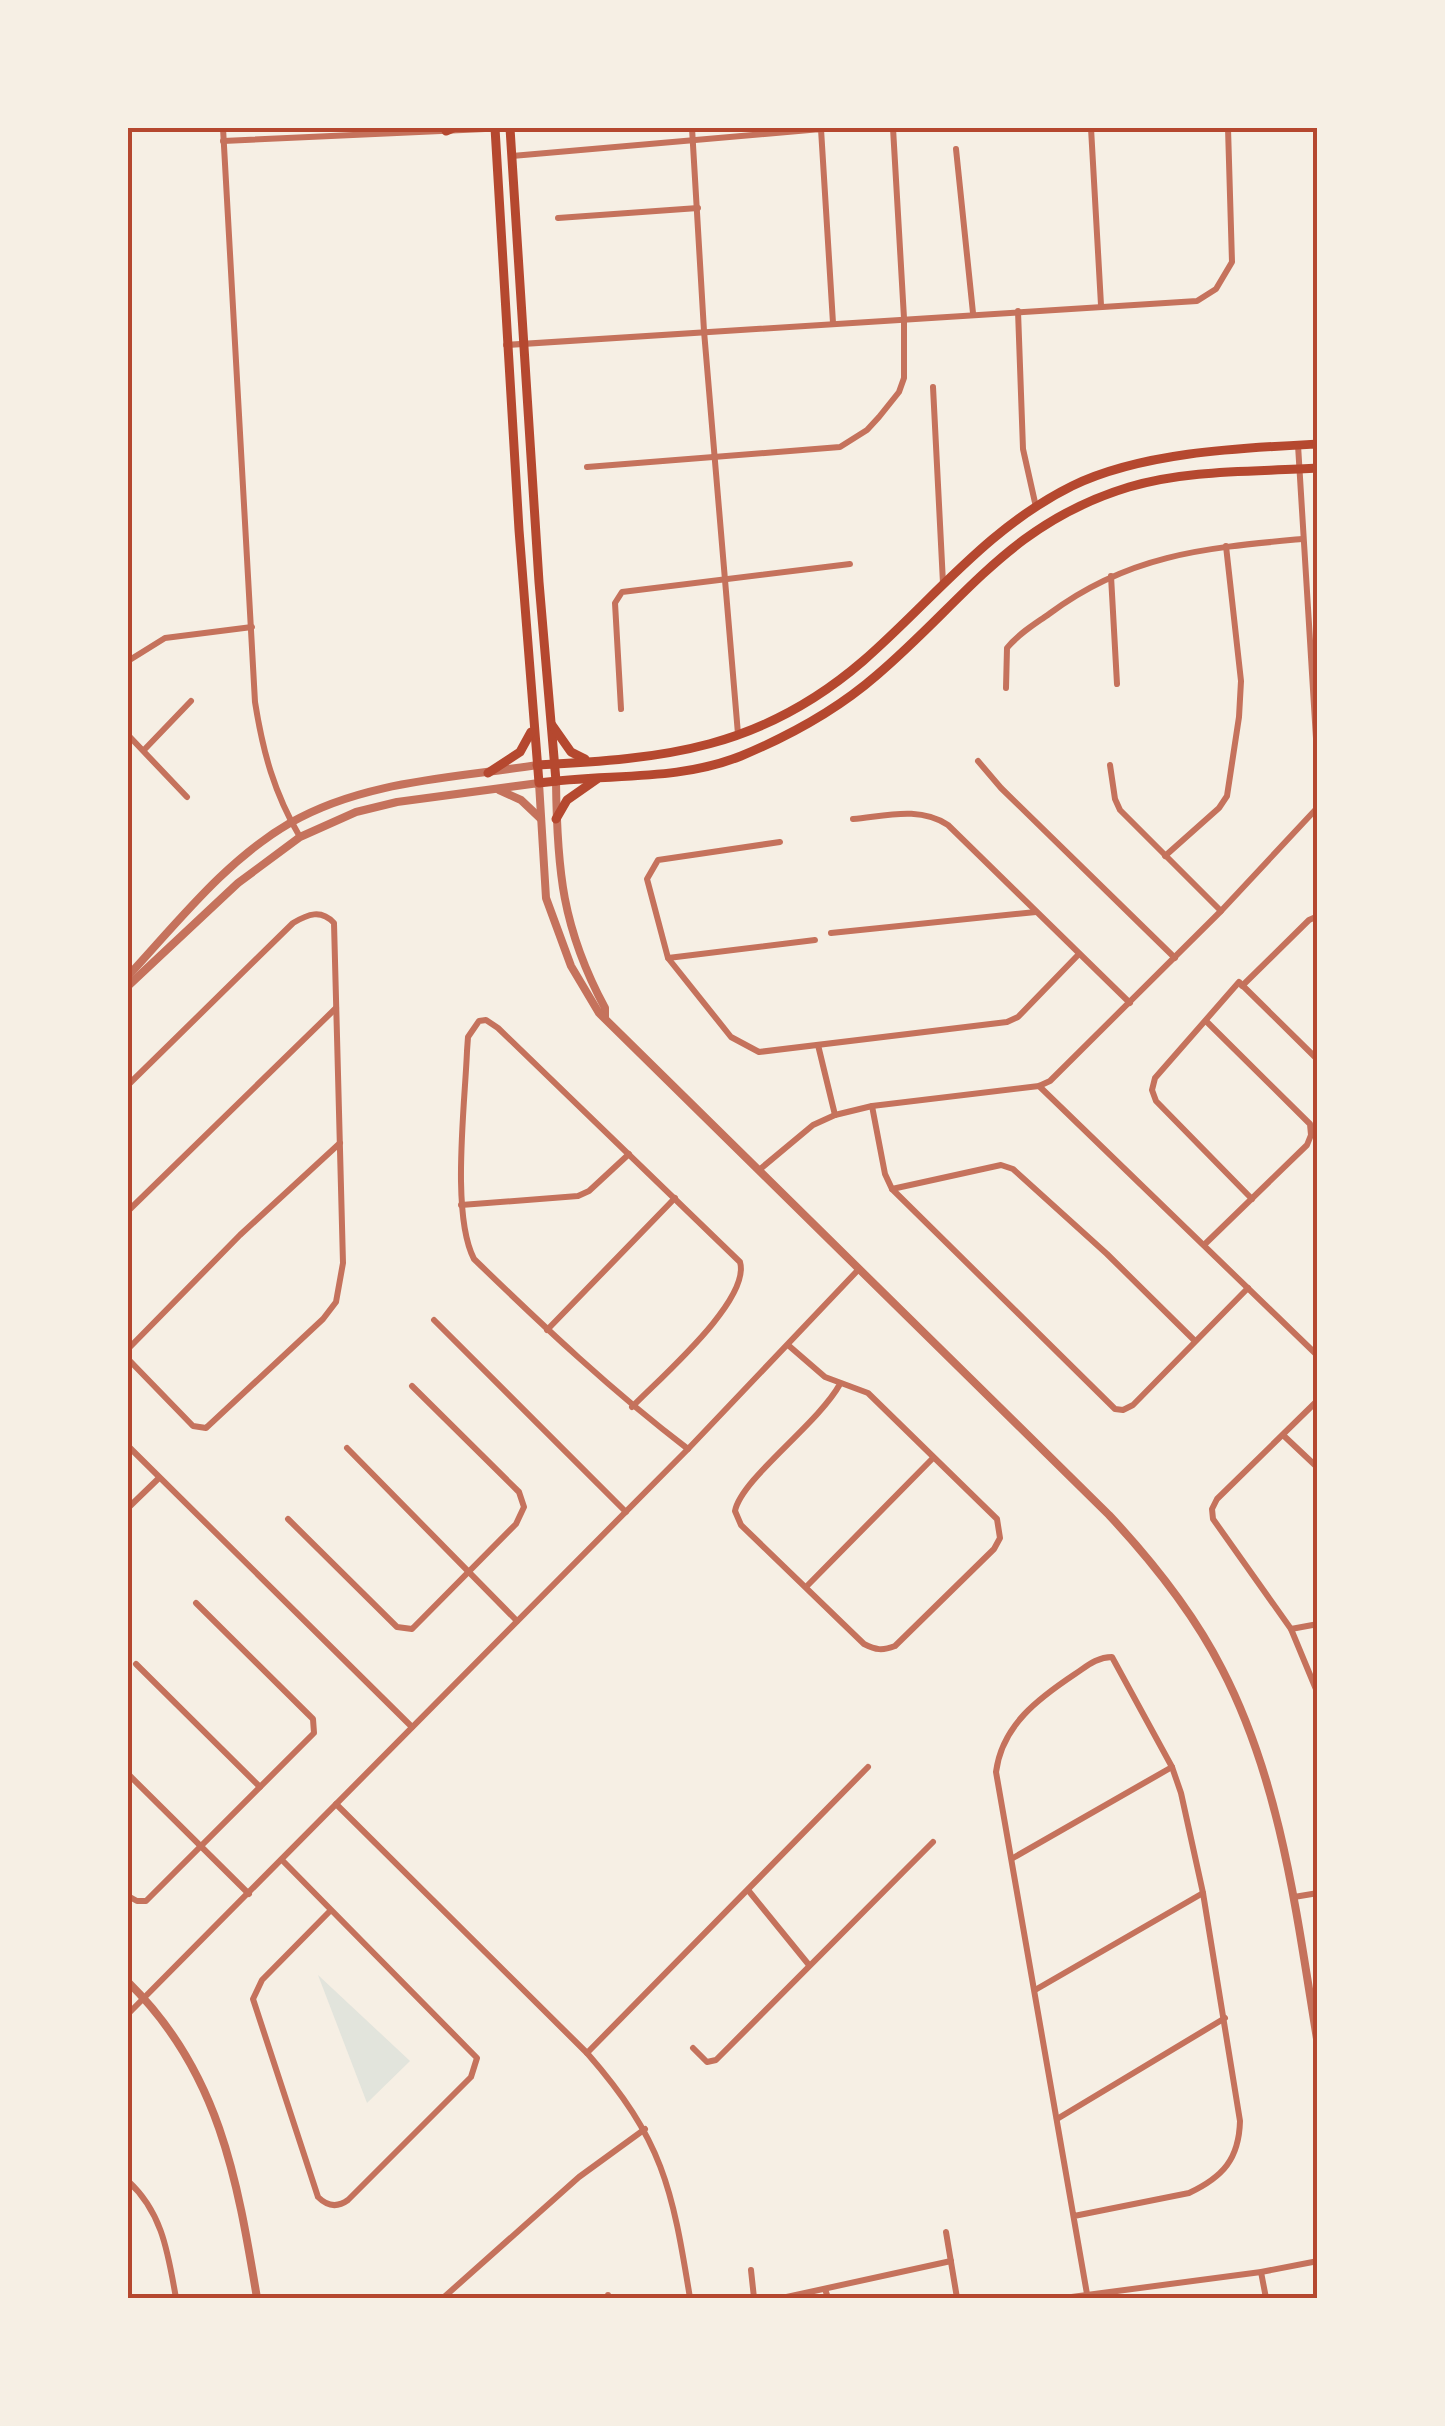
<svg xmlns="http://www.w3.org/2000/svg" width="1445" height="2426" viewBox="0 0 1445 2426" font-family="Lora,serif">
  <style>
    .green { fill: #e2e4dc }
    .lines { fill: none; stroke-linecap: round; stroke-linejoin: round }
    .minor { stroke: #c5725c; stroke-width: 6 }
    .tertiary { stroke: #c5725c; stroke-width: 8 }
    .secondary { stroke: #b5482f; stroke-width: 9 }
    .neatline { fill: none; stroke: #b5482f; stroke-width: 4 }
  </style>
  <rect width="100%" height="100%" fill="#f6efe4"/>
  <!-- green -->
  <polygon class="green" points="318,1975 410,2061 367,2103"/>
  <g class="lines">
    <!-- minor -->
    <g class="minor">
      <path d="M223,128l32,574c8,50 19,91 45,135"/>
      <polyline points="692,128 704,331 738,734"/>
      <polyline points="1091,128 1101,305"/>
      <polyline points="223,141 507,128"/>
      <polyline points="956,149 973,313"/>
      <polyline points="512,156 821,129 833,323"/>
      <polyline points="558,218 698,208"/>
      <polyline points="1018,311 1023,449 1036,507"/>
      <polyline points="506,345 1197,301 1216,289 1232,262 1228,128"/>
      <polyline points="933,387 943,583"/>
      <polyline points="1298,445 1318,771"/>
      <polyline points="587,467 840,447 867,430 879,417 899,392 904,378 904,318 893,128"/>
      <polyline points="1111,576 1117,684"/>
      <polyline points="128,661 165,638 252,627"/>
      <path d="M1006,688l1,-40c11,-14 28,-24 42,-34 80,-60 157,-66 253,-75"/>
      <polyline points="621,709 615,603 622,592 850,564"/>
      <polyline points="128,735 187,797"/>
      <polyline points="144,750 191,701"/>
      <polyline points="978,761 1001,788 1175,958"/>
      <polyline points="1110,765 1115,799 1120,810 1221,911"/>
      <path d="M853,819c33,-3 66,-13 95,6l182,178"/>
      <polyline points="780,842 658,860 647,879 668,958 731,1037 759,1052 1007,1022 1018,1017 1079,954"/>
      <polyline points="1165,856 1219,808 1227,796 1239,717 1241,681 1226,546"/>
      <polyline points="831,933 1036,912"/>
      <polyline points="668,958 815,940"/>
      <polyline points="1242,986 1309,920 1318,916"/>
      <polyline points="818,1045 835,1115"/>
      <path d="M128,1085l165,-162c15,-9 28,-14 41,0l9,340 -7,39 -13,17 -117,109 -13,-2 -65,-67"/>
      <polyline points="1039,1086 1318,1356"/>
      <polyline points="872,1106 885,1174 892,1189 1115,1409 1123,1410 1133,1405 1248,1288"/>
      <polyline points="759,1170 813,1125 835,1115 872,1106 1039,1086 1050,1081 1221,911 1318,807"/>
      <polyline points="892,1189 1001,1165 1013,1169 1107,1254 1195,1341"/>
      <polyline points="1252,1199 1156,1101 1152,1090 1155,1078 1239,982 1318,1060"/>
      <polyline points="461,1205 578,1196 589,1191 629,1154"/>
      <polyline points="128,1211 336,1008"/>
      <polyline points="1204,1245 1307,1145 1311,1135 1310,1124 1206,1021"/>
      <polyline points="434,1320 626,1512"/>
      <polyline points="547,1330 675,1198"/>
      <path d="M788,1345l37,32 43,16 129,126 3,19 -6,11 -99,97c-13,5 -19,4 -31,-2l-123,-119 -6,-14c6,-32 83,-87 105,-127"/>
      <polyline points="128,1349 240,1235 340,1143"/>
      <polyline points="1318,1400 1217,1499 1212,1509 1213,1519 1291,1629 1318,1694"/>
      <path d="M632,1407c28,-29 119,-107 108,-145l-242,-234 -12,-8 -7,1 -11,16 -1,14c-2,53 -16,164 7,208 69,67 138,132 214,190"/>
      <polyline points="1283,1435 1318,1468"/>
      <polyline points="128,1446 412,1727"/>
      <polyline points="347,1448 517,1621"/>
      <polyline points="128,1508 159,1478"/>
      <polyline points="288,1519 397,1627 412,1629 516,1524 524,1507 519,1492 412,1386"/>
      <polyline points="807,1586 933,1458"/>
      <polyline points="1291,1629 1318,1624"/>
      <polyline points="136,1664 260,1787"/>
      <polyline points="128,1774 249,1894"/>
      <path d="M336,1804l251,249c76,87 85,134 103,245"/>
      <polyline points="1013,1858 1172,1767"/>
      <path d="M283,1861l194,197 -6,19 -123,123c-11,8 -21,6 -30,-3l-65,-198 9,-19 69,-70"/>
      <polyline points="748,1890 809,1965"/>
      <polyline points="128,1896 137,1901 146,1901 314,1733 313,1719 196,1603"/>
      <polyline points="1294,1897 1318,1893"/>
      <polyline points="1035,1990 1203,1893"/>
      <polyline points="128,2014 688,1449 859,1269"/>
      <polyline points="693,2048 707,2062 716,2060 933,1842"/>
      <polyline points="587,2053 868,1767"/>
      <polyline points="1057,2119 1225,2018"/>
      <path d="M128,2181c35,32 40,73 48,117"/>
      <path d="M1074,2216l115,-23c34,-16 50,-34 51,-72l-37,-228 -22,-100 -9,-26 -60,-110c-15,0 -25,9 -37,17 -36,24 -73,51 -79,98l91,522"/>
      <polyline points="946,2232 957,2298"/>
      <polyline points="751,2270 754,2298"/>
      <polyline points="1261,2272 1266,2298"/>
      <polyline points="825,2289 828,2298"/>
      <polyline points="608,2295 608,2298"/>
      <polyline points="443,2298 579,2177 645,2129"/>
      <polyline points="782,2298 951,2261"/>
      <polyline points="1064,2298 1261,2272 1318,2261"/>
    </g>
    <!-- tertiary -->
    <g class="tertiary">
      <path d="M556,781c1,89 6,147 49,227v9"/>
      <polyline points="499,790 521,800 540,818"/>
      <path d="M128,976c50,-54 98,-116 162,-153 75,-43 165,-45 247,-58"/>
      <path d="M128,986l110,-103 62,-46 56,-25 41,-10 142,-19 7,115 25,68 28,47 510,502c43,46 84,97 113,154 60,116 75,249 96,376"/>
      <path d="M128,1982c91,89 109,196 129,316"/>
    </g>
    <!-- secondary -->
    <g class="secondary">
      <path d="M495,128l24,402 20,253c68,-10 137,-1 202,-27 48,-20 97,-47 136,-81 88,-75 133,-152 252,-188 60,-18 127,-15 189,-19"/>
      <polyline points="510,128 539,582 556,781"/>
      <polyline points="446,131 453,128"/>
      <polyline points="552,725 571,752 585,759"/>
      <path d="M537,765c128,-6 224,-16 326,-104 69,-60 124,-133 209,-175 70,-34 168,-38 246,-42"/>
      <polyline points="488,773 520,752 531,732"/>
      <polyline points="556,819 567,800 597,779"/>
    </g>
  </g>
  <!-- border -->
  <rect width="1445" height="2426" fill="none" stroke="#f6efe4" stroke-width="260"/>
  <rect x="130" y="130" width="1185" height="2166" class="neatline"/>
</svg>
